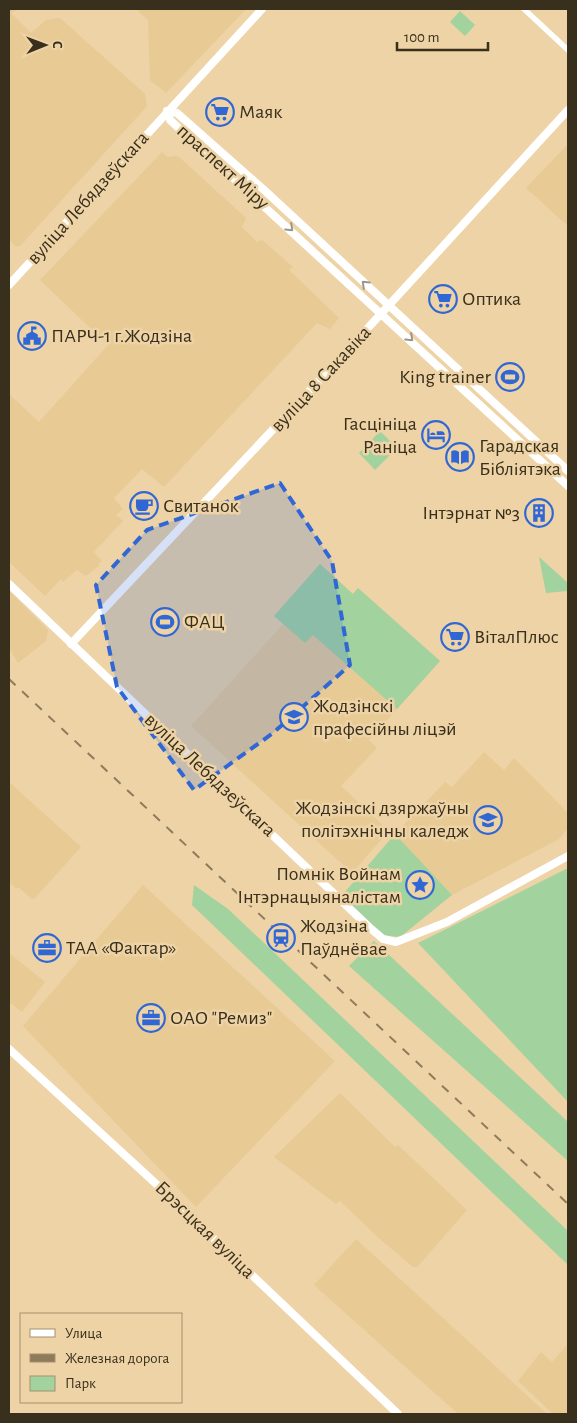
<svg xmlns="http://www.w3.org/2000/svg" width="577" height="1423" viewBox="0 0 577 1423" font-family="'Alegreya Sans',sans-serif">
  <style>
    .built { fill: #e8ca95 }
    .green { fill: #a2d29e }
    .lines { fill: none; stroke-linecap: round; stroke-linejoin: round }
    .minor { stroke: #fff; stroke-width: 5.5 }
    .secondary { stroke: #fff; stroke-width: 8 }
    .rail { stroke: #8d7b5c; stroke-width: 2; stroke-dasharray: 9 9; stroke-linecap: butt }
    .oneway { stroke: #9c978e }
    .marked { fill: #3167d5; fill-opacity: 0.2; stroke: #3167d5; stroke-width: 4; stroke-dasharray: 10 6; stroke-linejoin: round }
    .labels { text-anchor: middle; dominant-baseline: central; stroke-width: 5; stroke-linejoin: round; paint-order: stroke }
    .poi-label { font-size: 20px; fill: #392f1d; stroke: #edd3a5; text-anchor: start }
    .street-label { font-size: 20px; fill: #392f1d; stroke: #edd3a5 }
  </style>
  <rect width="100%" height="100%" fill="#edd3a5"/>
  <!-- built -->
  <g class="built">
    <polygon points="9,9 19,9 11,13 31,33 46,20 60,18 145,94 147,106 20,246 15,246 9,240"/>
    <polygon points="136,9 246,9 166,93 150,80 148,20"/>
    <polygon points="568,144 568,226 526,188"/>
    <polygon points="162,152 167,157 178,156 246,218 242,227 257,242 262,240 293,267 289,270 339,318 330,329 317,323 164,487 142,469 114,498 123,509 116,515 123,521 94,552 102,561 98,564 100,565 86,576 77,570 63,582 61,579 45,596 9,562 9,394 39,422 108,345 40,280"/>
    <polygon points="320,564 353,594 358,588 440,661 369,740 377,748 341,786 389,831 352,873 191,726 283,624 274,616"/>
    <polygon points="9,591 48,630 46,641 18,663 9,648"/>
    <polygon points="484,752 504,770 514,758 568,813 568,828 559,839 452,895 395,834 445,782 452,787"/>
    <polygon points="9,782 81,847 35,898 32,899 18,887 16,889 9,882"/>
    <polygon points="143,885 335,1061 196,1207 23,1026"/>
    <polygon points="9,953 45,982 22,1012 9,1002"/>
    <polygon points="340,1093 395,1147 398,1145 467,1210 417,1267 413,1267 381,1240 340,1201 348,1193 336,1204 274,1157"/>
    <polygon points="356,1239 466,1339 547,1414 458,1414 314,1285"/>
    <polygon points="568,1344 568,1414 553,1414 518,1381 541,1352 552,1362"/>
  </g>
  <!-- green -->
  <g class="green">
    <polygon points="460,11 475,25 465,36 450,22"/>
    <polygon points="380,431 397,448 375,470 359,453"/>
    <polygon points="539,557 568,583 567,591 546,593"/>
    <polygon points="320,564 353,594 358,588 440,661 397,709 313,635 305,643 274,616"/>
    <polygon points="395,834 452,895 400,937 382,935 344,899 345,892"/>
    <polygon points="568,868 568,1102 418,943"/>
    <polygon points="194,885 228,909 568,1231 568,1265 192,905"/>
    <polygon points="374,941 568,1122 568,1161 349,966"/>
  </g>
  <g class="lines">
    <!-- minor -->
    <polyline class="minor" points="524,9 568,50"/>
    <!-- secondary -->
    <g class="secondary">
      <polyline points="167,111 170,120 568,486"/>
      <polyline points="167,111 177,113 263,189 568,471"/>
      <polyline points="9,285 262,9"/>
      <polyline points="9,584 369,927 383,939 396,942 447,922 568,856"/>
      <polyline points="71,644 345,353 568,110"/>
      <polyline points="9,1049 153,1181 398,1414"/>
    </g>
    <!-- rail -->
    <polyline class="rail" points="9,679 568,1204"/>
  </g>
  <!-- one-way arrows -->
  <defs><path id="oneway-chevron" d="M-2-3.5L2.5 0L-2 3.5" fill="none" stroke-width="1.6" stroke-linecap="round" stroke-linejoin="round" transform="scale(1.25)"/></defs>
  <g class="oneway">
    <use href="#oneway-chevron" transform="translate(290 228) rotate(43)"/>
    <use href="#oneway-chevron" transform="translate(365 284) rotate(-137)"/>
    <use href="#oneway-chevron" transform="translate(410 338) rotate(43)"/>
  </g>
  <!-- marked area -->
  <path class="marked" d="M280,483l52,78 18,104 -77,68 -79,57 -77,-103 -21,-102 51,-55z"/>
  <!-- icons -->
  <defs>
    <symbol id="supermarket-ring" viewBox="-11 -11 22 22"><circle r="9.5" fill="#edd3a5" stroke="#3167d5" stroke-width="1.5"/><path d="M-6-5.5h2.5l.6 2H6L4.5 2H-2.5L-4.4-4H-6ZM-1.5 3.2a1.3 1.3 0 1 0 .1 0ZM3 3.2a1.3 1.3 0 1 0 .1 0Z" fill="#3167d5"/></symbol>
    <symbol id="civic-ring" viewBox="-11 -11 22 22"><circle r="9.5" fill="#edd3a5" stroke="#3167d5" stroke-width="1.5"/><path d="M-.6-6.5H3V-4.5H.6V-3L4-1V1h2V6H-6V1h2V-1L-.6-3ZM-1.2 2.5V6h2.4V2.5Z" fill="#3167d5"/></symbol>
    <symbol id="stadium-ring" viewBox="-11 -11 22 22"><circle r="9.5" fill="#edd3a5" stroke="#3167d5" stroke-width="1.5"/><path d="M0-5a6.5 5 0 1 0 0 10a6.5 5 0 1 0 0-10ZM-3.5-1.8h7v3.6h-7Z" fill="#3167d5"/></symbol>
    <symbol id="hotel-ring" viewBox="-11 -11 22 22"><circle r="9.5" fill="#edd3a5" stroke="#3167d5" stroke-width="1.5"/><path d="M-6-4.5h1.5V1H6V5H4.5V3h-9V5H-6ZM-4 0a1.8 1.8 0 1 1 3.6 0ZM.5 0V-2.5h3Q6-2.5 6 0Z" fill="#3167d5"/></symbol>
    <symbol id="library-ring" viewBox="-11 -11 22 22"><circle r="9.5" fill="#edd3a5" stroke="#3167d5" stroke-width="1.5"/><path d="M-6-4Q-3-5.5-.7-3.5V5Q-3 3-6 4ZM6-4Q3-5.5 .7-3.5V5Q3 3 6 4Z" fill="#3167d5"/></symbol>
    <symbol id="cafe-ring" viewBox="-11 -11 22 22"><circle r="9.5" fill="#edd3a5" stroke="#3167d5" stroke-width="1.5"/><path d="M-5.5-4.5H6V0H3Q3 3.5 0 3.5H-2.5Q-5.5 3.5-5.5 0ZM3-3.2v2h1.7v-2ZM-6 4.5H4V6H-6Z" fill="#3167d5"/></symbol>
    <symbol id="building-ring" viewBox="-11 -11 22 22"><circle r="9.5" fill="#edd3a5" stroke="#3167d5" stroke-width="1.5"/><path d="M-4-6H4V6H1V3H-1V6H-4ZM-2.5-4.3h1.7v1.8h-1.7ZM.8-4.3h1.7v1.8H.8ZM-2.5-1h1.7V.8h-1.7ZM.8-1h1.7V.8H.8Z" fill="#3167d5"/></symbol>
    <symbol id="university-ring" viewBox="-11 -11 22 22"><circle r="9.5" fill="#edd3a5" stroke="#3167d5" stroke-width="1.5"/><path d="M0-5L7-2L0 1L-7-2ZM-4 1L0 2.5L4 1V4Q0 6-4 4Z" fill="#3167d5"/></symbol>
    <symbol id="sight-ring" viewBox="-11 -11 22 22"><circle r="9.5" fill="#edd3a5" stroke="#3167d5" stroke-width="1.5"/><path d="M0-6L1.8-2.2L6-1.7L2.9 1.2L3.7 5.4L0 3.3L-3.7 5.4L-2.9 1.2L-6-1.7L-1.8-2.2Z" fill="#3167d5"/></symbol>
    <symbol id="station-ring" viewBox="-11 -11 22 22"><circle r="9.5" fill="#edd3a5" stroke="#3167d5" stroke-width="1.5"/><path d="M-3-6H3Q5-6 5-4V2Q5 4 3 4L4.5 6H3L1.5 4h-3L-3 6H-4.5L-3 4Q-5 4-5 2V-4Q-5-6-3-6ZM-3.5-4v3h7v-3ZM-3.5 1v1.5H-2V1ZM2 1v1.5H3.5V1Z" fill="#3167d5"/></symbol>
    <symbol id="office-ring" viewBox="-11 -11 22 22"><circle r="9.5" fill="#edd3a5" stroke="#3167d5" stroke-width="1.5"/><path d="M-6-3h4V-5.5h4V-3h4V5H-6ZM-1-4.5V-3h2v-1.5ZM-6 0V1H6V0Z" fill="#3167d5"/></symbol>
  </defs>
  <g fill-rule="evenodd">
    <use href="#supermarket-ring" x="204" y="96" width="32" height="32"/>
    <use href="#supermarket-ring" x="427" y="283" width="32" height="32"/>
    <use href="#civic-ring" x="16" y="320" width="32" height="32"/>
    <use href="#stadium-ring" x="494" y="361" width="32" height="32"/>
    <use href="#hotel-ring" x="420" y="419" width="32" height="32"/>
    <use href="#library-ring" x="444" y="441" width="32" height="32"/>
    <use href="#cafe-ring" x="128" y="490" width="32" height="32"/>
    <use href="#building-ring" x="523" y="497" width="32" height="32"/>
    <use href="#stadium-ring" x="149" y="606" width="32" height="32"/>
    <use href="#supermarket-ring" x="439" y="621" width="32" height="32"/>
    <use href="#university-ring" x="278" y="701" width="32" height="32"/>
    <use href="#university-ring" x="472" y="804" width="32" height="32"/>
    <use href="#sight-ring" x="404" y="869" width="32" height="32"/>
    <use href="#station-ring" x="265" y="922" width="32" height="32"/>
    <use href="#office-ring" x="31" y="932" width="32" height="32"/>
    <use href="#office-ring" x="135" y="1002" width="32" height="32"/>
  </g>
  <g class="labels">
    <!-- poi labels -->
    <g class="poi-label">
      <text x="239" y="112">Маяк</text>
      <text x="462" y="299">Оптика</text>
      <text x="51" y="336">ПАРЧ-1 г.Жодзіна</text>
      <text x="491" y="377" text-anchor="end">King trainer</text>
      <text x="417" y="424" text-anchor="end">Гасцініца<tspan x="417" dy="23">Раніца</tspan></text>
      <text x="479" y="446">Гарадская<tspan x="479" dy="23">Бібліятэка</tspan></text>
      <text x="163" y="506">Свитанок</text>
      <text x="520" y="513" text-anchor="end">Інтэрнат №3</text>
      <text x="184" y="622">ФАЦ</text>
      <text x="474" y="637">ВіталПлюс</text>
      <text x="313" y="706">Жодзінскі<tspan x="313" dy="23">прафесійны ліцэй</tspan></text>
      <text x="469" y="808" text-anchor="end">Жодзінскі дзяржаўны<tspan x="469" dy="23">політэхнічны каледж</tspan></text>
      <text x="401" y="874" text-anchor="end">Помнік Войнам<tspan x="401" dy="23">Інтэрнацыяналістам</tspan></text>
      <text x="300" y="926">Жодзіна<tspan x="300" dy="23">Паўднёвае</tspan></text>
      <text x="66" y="948">ТАА «Фактар»</text>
      <text x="170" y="1018">ОАО "Ремиз"</text>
    </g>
    <!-- street labels -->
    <g class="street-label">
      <text transform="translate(223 167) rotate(42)">праспект Міру</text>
      <text transform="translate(88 198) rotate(-48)">вуліца Лебядзеўскага</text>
      <text transform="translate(321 379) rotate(-47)">вуліца 8 Сакавіка</text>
      <text transform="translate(210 775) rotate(43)">вуліца Лебядзеўскага</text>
      <text transform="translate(205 1230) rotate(44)">Брэсцкая вуліца</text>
    </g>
  </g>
  <!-- border -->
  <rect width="577" height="1423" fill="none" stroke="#392f1d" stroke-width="20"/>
  <!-- legend -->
  <rect x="20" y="1313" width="162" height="90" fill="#edd3a5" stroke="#a5916f"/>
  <rect x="30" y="1329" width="25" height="8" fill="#ffffff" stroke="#a5916f"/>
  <text x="65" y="1338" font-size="15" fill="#392f1d">Улица</text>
  <rect x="30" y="1354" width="25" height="8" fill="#8d7b5c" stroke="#a5916f"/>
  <text x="65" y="1363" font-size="15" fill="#392f1d">Железная дорога</text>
  <rect x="30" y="1376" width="25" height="15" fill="#a2d29e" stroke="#a5916f"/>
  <text x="65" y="1388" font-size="15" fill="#392f1d">Парк</text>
  <!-- north arrow -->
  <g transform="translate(45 45) rotate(89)" stroke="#edd3a5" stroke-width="4" paint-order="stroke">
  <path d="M0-4L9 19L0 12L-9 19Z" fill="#392f1d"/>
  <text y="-8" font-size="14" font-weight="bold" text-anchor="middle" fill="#392f1d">С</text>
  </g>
  <!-- scale -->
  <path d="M397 42v8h91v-8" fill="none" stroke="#392f1d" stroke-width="2.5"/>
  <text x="404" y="42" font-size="15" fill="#392f1d" stroke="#edd3a5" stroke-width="4" paint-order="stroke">100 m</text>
</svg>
